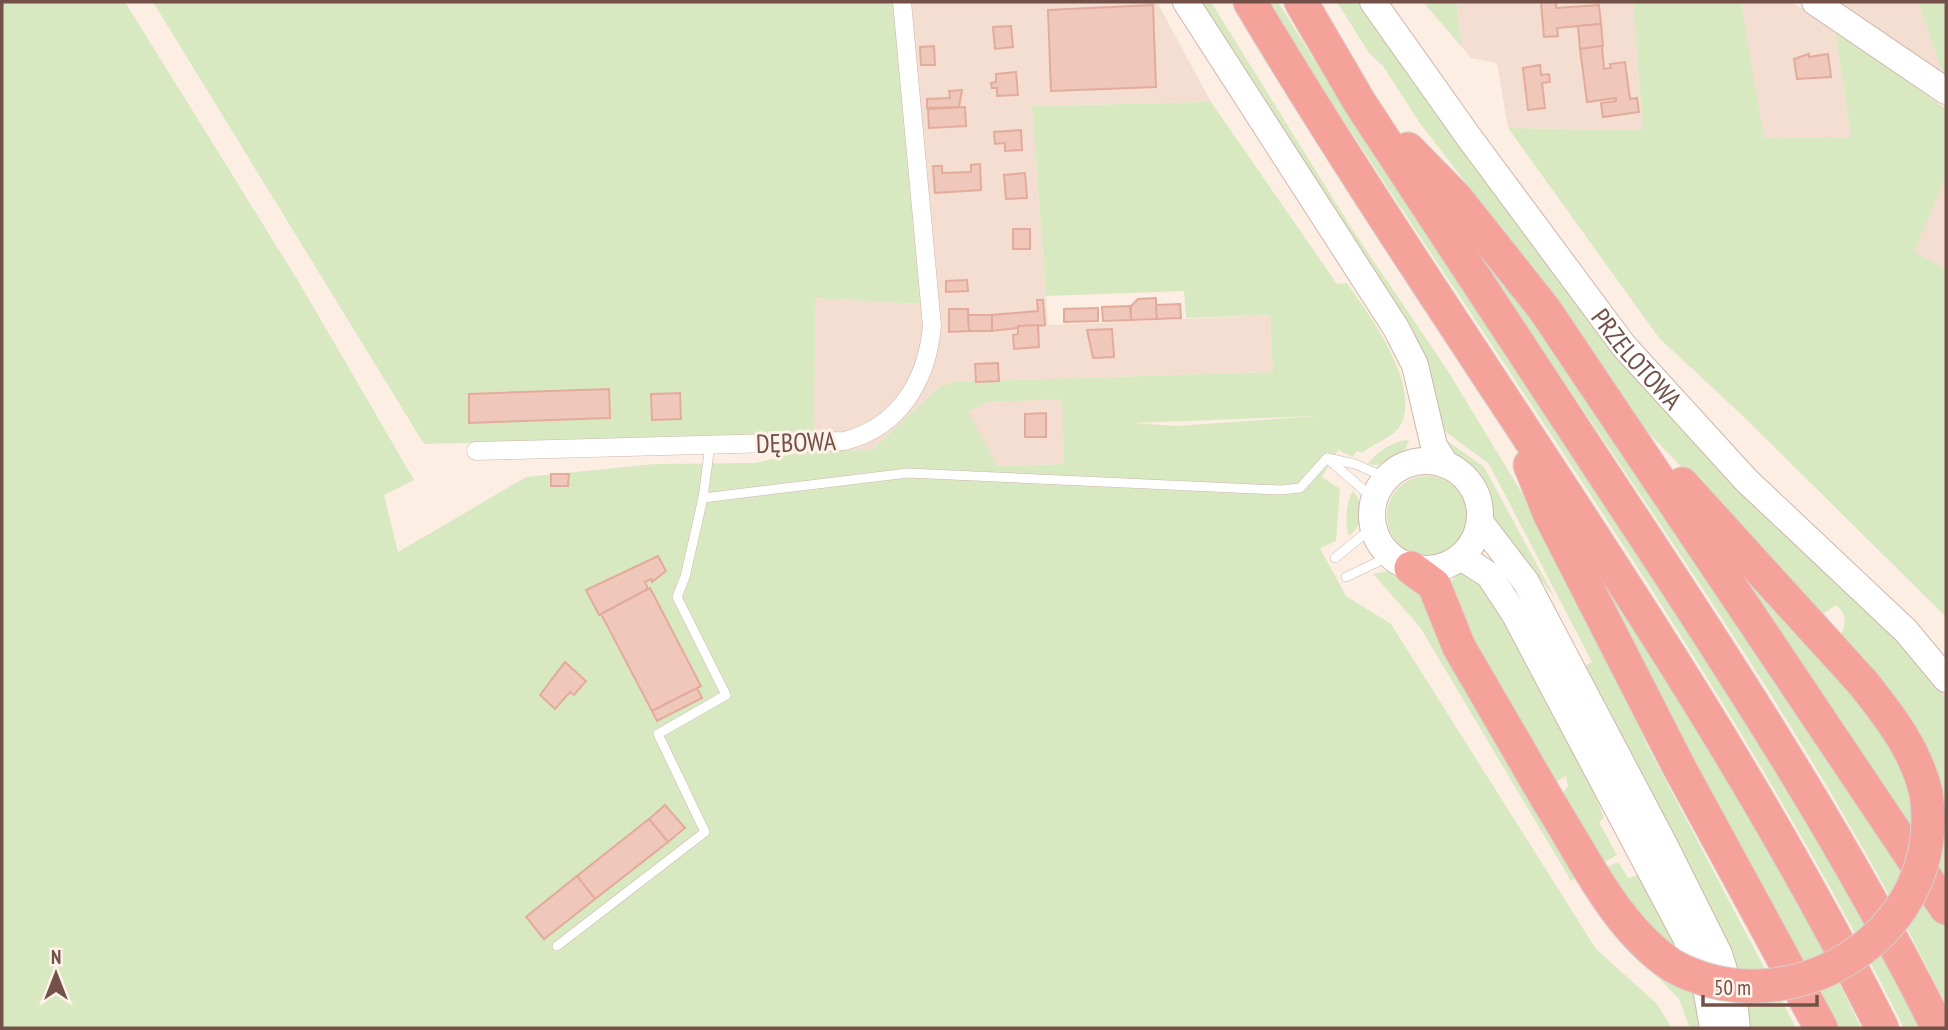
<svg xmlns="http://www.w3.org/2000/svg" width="1948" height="1030" viewBox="0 0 1948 1030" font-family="'PT Sans Narrow',sans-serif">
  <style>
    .residential { fill: #f3ded1 }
    .green { fill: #d8e9c2; fill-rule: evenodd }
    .building { fill: #f0c7bb; stroke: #e3ab9c; stroke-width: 2 }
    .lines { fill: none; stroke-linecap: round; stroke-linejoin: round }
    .lane-casing { stroke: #cfb6ad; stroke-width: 10 }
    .street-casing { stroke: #cfb6ad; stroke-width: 19 }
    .secondary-casing { stroke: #d1b5aa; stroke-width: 28 }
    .highway-casing { stroke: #d8cecc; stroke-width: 35 }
    .lane { stroke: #fff; stroke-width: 9 }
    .street { stroke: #fff; stroke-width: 18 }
    .secondary { stroke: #fff; stroke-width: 26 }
    .highway { stroke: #f5a39a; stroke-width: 33 }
    .highway-bridge-casing { stroke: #d8cecc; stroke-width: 35; stroke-linecap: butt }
    .highway-bridge { stroke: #f5a39a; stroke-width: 33 }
    .labels { text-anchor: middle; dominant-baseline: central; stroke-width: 6; stroke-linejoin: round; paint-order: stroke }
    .street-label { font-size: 26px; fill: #735149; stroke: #fff2e8 }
  </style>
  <rect width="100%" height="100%" fill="#fceee3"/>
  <!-- residential -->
  <g class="residential">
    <polygon points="894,2 1157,2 1211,102 1032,106 1048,325 1270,315 1273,372 952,382 939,387 872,450 806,451 813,436 816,298 919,304"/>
    <polygon points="1456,2 1633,2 1643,130 1508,128 1497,63 1471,58 1462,47"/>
    <polygon points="1741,2 1792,2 1835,29 1851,138 1763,138"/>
    <polygon points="1836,2 1918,2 1943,74"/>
    <polygon points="1946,177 1946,269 1913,252"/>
    <polygon points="1063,398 1064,464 997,466 967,411 989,402"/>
  </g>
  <!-- green -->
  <g class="green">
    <path d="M2,2h123l175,282 114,196 -30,15 14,57 128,-75 128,-13 101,-1 51,-12 66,-1 67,-63 13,-5 321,-10 -3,-57 -84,3 -2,-27 -138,5 -14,-190 179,-4 126,182 10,-1c21,30 79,107 51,146 -9,10 -25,15 -36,24l-5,-2 -4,6 -15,-7 -16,27 18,12 -4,52 -16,7 26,48 45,28 205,325 60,54 16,25h-1670zM1062,399l2,65 -67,2 -29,-55 21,-9zM1316,416l-139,10 -45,-3z"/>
    <polygon points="153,2 894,2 920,304 816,298 813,436 424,444"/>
    <polygon points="1198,2 1211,2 1354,232 1448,371 1532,510 1620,682 1647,745 1796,1028 1748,1028 1600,703 1586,665 1592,662 1489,464 1442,429"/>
    <path d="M1268,2h10c113,183 234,360 352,540 104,158 206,317 289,486h-15c-180,-361 -422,-685 -636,-1026z"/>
    <path d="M1337,2h21l26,39 14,12 124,178 346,376 78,90v195l-239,-356 133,101c6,-14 8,-21 -4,-32l-18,13 -106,-120 -81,-83 -119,-172 -93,-121 -36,-56 -14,-13z"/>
    <polygon points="1423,2 1456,2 1462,47"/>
    <polygon points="1633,2 1741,2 1764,138 1851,137 1835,29 1946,109 1946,177 1914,252 1946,269 1946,617 1745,418 1659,338 1508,128 1643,130"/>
    <polygon points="1918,2 1946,2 1946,76 1943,74"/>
    <path d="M1458,224l49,56 439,644 -1,79c-135,-275 -318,-523 -487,-779z"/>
    <path d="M1409,440c-6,18 -22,28 -41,24 8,-12 26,-24 41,-24z"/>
    <polygon points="1446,440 1484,467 1555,598 1493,519 1484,482 1451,454"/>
    <circle cx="1427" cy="516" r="40"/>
    <path d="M1353,491c13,15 11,32 -4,45 -5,-12 -3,-34 4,-45z"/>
    <path d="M1597,568c96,148 188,300 264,460h-27l-215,-404z"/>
    <polygon points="1388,571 1419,586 1578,877 1571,881 1420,627 1373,574"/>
    <polygon points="1457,573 1480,578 1582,761 1604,818 1599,822 1617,855 1600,865 1560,796 1568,786 1566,776 1551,785 1456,621 1448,587"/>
    <path d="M1618,862l10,16 9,-3c29,25 61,115 65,153h-12l-11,-29 -27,-28 -16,-61 -31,-42z"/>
  </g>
  <!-- building -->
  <g class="building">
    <polygon points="1541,2 1556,2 1556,8 1599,5 1601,24 1557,28 1558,36 1544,37"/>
    <polygon points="1153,5 1156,87 1051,91 1048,10"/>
    <polygon points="1601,24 1603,46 1580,49 1578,26"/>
    <polygon points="1011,26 1013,47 995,49 993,27"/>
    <polygon points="934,46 935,65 921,65 920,47"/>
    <polygon points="1602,46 1604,69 1611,68 1610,64 1625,62 1630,99 1637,98 1639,112 1603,117 1601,103 1616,101 1616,98 1587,102 1580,49"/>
    <polygon points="1809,54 1809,57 1828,54 1831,77 1797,79 1794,59"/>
    <polygon points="1540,65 1541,75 1549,74 1550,82 1542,83 1545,108 1528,110 1523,68"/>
    <polygon points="1016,72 1018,95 997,96 997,88 992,88 991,83 996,82 996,74"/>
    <polygon points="962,90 959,107 927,108 927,99 950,98 949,91"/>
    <polygon points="965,107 966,126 929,128 928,109"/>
    <polygon points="1021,130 1022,150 1005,151 1005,143 995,144 994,132"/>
    <polygon points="980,164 981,190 935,193 933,166 942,166 942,173 971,172 971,165"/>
    <polygon points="1025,173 1027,198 1006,199 1004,175"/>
    <rect x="1013" y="229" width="17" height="20"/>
    <polygon points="967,280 968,291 946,292 946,281"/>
    <polygon points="1156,298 1157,319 1131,320 1131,306 1138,299"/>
    <polygon points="1037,300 1043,300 1045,325 992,331 992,315 1038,311"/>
    <polygon points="1180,304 1181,318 1157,319 1156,305"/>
    <polygon points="1130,306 1131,320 1103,321 1102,307"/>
    <polygon points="1098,308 1098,321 1064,322 1064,309"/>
    <polygon points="949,309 968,309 969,331 949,332"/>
    <polygon points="968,315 992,315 992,331 969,331"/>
    <polygon points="1038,325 1039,347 1014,349 1013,335 1018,334 1018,326"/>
    <polygon points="1112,329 1114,357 1093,358 1087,330"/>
    <polygon points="998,363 999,381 976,382 975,364"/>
    <polygon points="609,389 610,418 469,423 469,394"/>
    <polygon points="680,393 681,419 652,420 651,394"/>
    <polygon points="1046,413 1046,437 1025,437 1025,414"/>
    <polygon points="551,474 569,474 568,486 551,486"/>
    <polygon points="658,556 666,571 652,582 651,579 645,582 648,589 599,615 586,590"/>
    <polygon points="650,588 701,686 652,711 601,614"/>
    <polygon points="565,662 586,681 574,695 570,692 555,709 540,695"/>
    <polygon points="697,688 702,698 657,721 652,711"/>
    <polygon points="665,805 685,828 668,842 649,819"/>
    <polygon points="649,819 668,842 595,899 577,876"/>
    <polygon points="577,876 595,899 544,939 526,917"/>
  </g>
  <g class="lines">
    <defs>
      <g id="lane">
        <polyline points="1327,458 1355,464 1387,478"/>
        <polyline points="1328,459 1374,499"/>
        <polyline points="703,498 710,445"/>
        <polyline points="1335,558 1373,527"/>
        <polyline points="1346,577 1390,556"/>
        <polyline points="557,946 705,832 658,734 726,695 677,597 685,577 703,498 908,473 1280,490 1300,488 1327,458"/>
      </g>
      <path id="street" d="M476,451l368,-10c56,-14 83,-61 88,-115l-30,-324"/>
      <g id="secondary">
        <polyline points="1186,2 1396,328 1415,365 1434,446 1446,465"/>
        <path id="s1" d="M1373,2l95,134 155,209 123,135 160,151 40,48"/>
        <polyline points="1815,2 1946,91"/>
        <circle cx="1426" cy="515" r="54"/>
        <polyline points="1480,522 1526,582 1665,846 1719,954 1734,1002 1737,1028"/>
        <polyline points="1461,557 1489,575 1514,613 1686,938 1707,993 1713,1028"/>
      </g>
      <g id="highway">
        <path d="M1250,2c206,345 452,665 632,1026"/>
        <path d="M1301,2l59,101c90,136 179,272 268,408 111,168 220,337 310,517"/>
        <polyline points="1408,149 1456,198 1545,310 1946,908"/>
        <polyline points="1530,465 1550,515 1679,767 1821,1028"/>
        <polyline points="1682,484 1863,683"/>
        <polyline points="1411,568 1434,585 1459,647 1549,802"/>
      </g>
    </defs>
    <!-- lane casing -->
    <use href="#lane" class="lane-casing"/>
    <!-- street casing -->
    <use href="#street" class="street-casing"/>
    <!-- secondary casing -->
    <use href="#secondary" class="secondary-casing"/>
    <!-- highway casing -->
    <use href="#highway" class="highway-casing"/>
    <!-- lane -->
    <use href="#lane" class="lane"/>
    <!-- street -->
    <use href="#street" class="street"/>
    <!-- secondary -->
    <use href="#secondary" class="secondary"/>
    <!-- highway -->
    <use href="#highway" class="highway"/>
    <defs>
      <path id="highway-bridge" d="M1549,802c36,57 67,126 124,164 118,64 275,-33 253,-173 -10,-43 -36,-76 -63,-110"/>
    </defs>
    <!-- highway-bridge casing -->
    <use href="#highway-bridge" class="highway-bridge-casing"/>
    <!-- highway-bridge -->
    <use href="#highway-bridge" class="highway-bridge"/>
  </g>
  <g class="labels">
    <!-- street labels -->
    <g class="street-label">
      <text stroke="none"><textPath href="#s1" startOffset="444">PRZELOTOWA</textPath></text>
      <text transform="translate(796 442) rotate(-2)">DĘBOWA</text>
    </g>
  </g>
  <!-- border -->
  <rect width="1948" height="1030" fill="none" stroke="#735149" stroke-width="7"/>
  <!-- north arrow -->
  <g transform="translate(56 974)" stroke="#fff2e8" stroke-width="5" paint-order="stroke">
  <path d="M0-5L12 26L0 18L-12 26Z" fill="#735149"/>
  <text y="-10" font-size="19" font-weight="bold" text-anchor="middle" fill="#735149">N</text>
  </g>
  <!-- scale -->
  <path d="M1703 995v10h114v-10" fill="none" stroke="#735149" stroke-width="3.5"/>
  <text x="1714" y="995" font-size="21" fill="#735149" stroke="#fff2e8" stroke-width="5" paint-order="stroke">50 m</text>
</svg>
